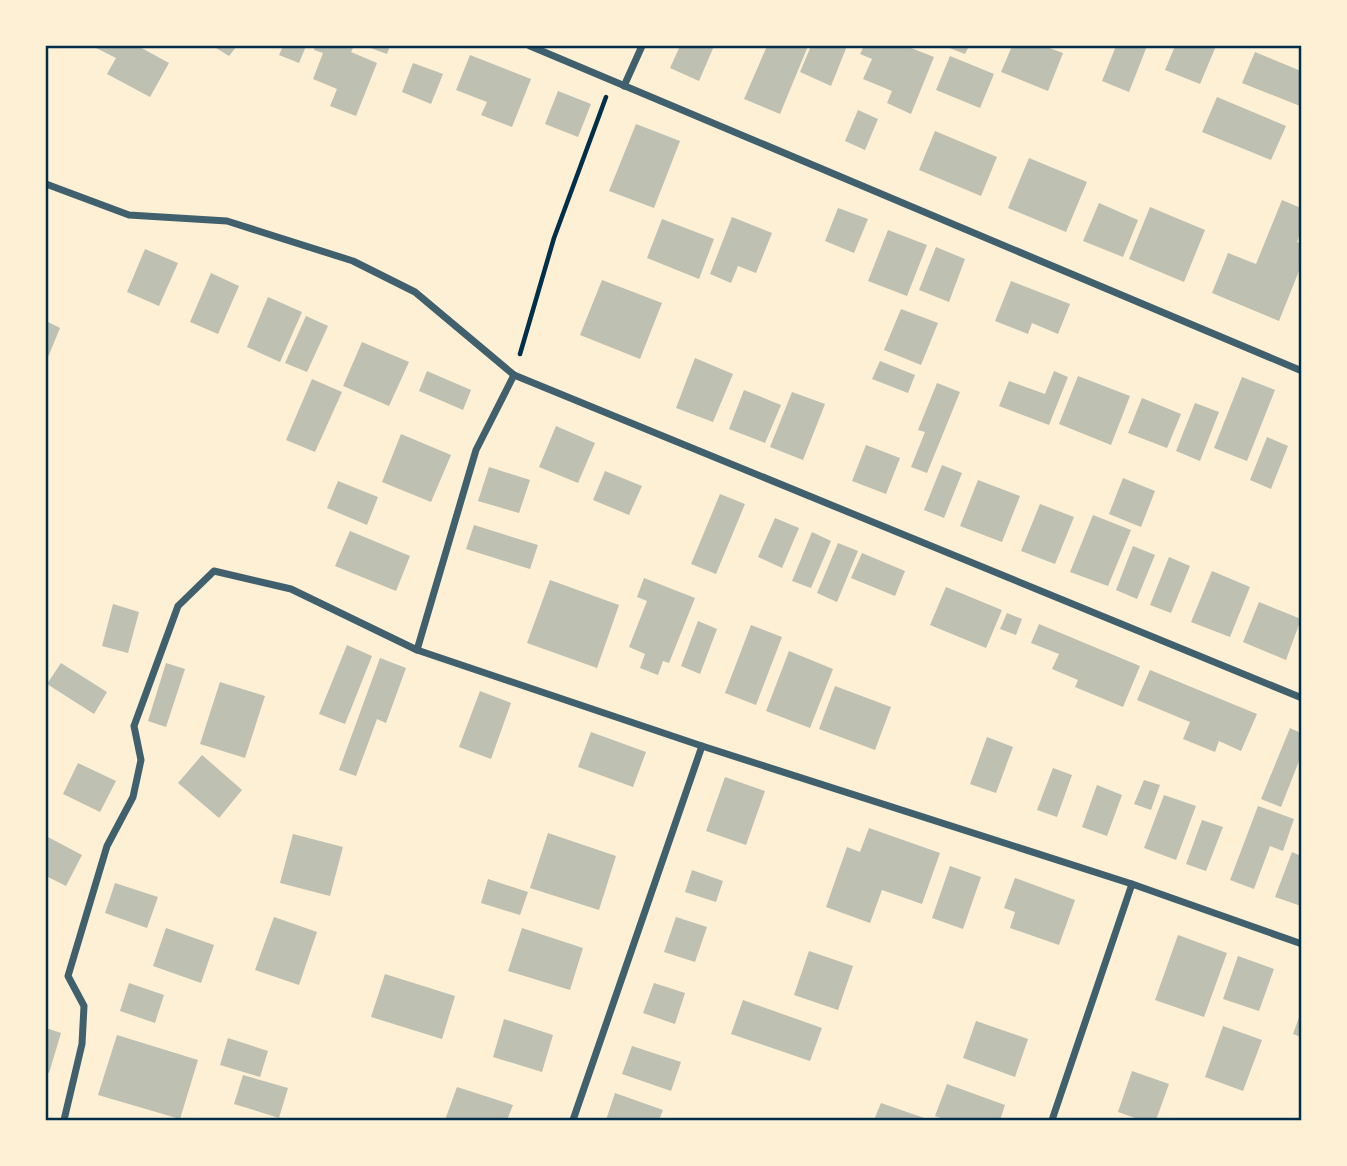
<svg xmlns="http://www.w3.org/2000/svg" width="1347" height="1166" viewBox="0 0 1347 1166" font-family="'Fira Sans',sans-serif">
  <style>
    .building { fill: #bec0b2 }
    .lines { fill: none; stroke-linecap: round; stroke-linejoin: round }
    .path { stroke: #003049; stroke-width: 4.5 }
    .minor { stroke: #3f606c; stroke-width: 7 }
    .neatline { fill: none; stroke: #003049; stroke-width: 2.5 }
  </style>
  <rect width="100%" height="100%" fill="#fdf0d5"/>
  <!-- building -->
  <g class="building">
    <polygon points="92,46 138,46 169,63 150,97 107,74 116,58"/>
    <polygon points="213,46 237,46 229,56"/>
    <polygon points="283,46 306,46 299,63 279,55"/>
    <polygon points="315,46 354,46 351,52 377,63 356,116 330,106 337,89 313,79 323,53 314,50"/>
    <polygon points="365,46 390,46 387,54"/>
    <polygon points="680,46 714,46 699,81 670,68"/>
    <polygon points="767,46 808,46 780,114 744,99"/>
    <polygon points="811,46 847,46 831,86 800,72"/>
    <polygon points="864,46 906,46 934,57 911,114 887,103 892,91 863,79 872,59 860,54"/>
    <polygon points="944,46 969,46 965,54"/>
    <polygon points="1012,46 1044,46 1063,53 1048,91 1001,72"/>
    <polygon points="1116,46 1147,46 1129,92 1102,81"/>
    <polygon points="1175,46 1216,46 1200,84 1165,70"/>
    <polygon points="1255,52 1301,71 1300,106 1242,83"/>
    <polygon points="470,55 531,79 512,127 481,115 487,102 456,90"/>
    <polygon points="950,56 994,74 980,108 936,90"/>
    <polygon points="413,63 443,74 431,104 402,92"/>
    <polygon points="558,91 591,104 578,137 545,124"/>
    <polygon points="1217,97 1286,126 1271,160 1202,132"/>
    <polygon points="858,110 878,119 865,150 845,141"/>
    <polygon points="636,124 680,141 654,208 609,191"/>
    <polygon points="935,131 997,157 981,196 919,170"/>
    <polygon points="1029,158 1087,182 1066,232 1008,208"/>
    <polygon points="1282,200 1301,208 1301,230 1297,242 1301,244 1301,266 1279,321 1212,293 1228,253 1256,264"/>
    <polygon points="1099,203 1138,220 1123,257 1083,241"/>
    <polygon points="1150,207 1205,230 1184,282 1129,259"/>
    <polygon points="838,208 868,219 854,253 825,241"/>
    <polygon points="732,217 772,233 756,273 738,266 731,283 710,274"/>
    <polygon points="662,219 714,239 699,279 647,258"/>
    <polygon points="888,230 927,245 907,296 868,281"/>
    <polygon points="936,247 965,259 949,302 919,290"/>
    <polygon points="145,249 178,263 159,306 127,292"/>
    <polygon points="211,273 239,286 218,334 190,322"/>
    <polygon points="602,280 662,303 640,359 580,335"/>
    <polygon points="1011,281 1070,304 1058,334 1032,323 1028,334 995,321"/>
    <polygon points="268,297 302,312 280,362 247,347"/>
    <polygon points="901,309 938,323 921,365 884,350"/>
    <polygon points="306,316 328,326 307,372 285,363"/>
    <polygon points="46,321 60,328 46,362"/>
    <polygon points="362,342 409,362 389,406 343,386"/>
    <polygon points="695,358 733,374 713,422 676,408"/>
    <polygon points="880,361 915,375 908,393 872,379"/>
    <polygon points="427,371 471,390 463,410 419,391"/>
    <polygon points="1054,371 1068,377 1049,425 999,406 1009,381 1045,394"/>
    <polygon points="1078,376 1130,396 1111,445 1059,424"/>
    <polygon points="1242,377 1275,390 1247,461 1214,448"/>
    <polygon points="312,379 342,392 315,452 286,440"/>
    <polygon points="937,383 960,392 927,473 911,467 925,432 918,430"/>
    <polygon points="744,390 781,405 765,443 729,429"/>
    <polygon points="792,392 825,404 803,460 770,447"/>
    <polygon points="1142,398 1181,414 1167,448 1128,433"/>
    <polygon points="1195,403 1219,412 1200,461 1176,451"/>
    <polygon points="556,426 595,443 578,483 539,467"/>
    <polygon points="401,434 451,455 431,502 382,482"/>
    <polygon points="1267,437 1288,446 1271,489 1250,480"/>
    <polygon points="866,445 900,458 886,494 852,481"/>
    <polygon points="942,465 962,473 944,518 924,510"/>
    <polygon points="489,467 530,480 519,513 478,501"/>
    <polygon points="605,471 642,486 629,515 593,500"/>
    <polygon points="1123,478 1155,491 1141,527 1109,514"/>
    <polygon points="978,480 1020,496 1002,542 960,526"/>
    <polygon points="338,481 378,497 367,525 327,508"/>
    <polygon points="720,494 745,504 716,574 691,564"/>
    <polygon points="1040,504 1074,517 1055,564 1021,551"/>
    <polygon points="1093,515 1131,530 1108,586 1070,572"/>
    <polygon points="775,518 799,528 782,568 758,557"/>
    <polygon points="474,525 538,545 530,569 466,549"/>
    <polygon points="350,531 410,556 396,591 335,566"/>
    <polygon points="812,532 831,541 811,588 792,581"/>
    <polygon points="838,543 858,551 837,602 817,593"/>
    <polygon points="1133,546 1155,555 1137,599 1116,590"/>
    <polygon points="862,553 905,571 895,596 851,578"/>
    <polygon points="1169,557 1190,566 1171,613 1150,605"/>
    <polygon points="1212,571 1250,587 1230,637 1191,622"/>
    <polygon points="644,578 695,598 669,663 663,661 658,675 640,668 645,654 629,647 647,601 637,597"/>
    <polygon points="550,580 619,605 597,668 527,643"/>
    <polygon points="946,587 1002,610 986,648 930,625"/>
    <polygon points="1259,602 1301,619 1286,660 1243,642"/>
    <polygon points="113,604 139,612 128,653 102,646"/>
    <polygon points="1007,613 1022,619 1016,635 1000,629"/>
    <polygon points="698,621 717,629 700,674 681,666"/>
    <polygon points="1039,624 1140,666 1123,707 1075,687 1078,680 1052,669 1059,654 1031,643"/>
    <polygon points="751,625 782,637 756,705 725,693"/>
    <polygon points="347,645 372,656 345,724 319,714"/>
    <polygon points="789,651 833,669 810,728 766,711"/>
    <polygon points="380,658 406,668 386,723 377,719 356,776 339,770"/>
    <polygon points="61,663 107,692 94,714 47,684"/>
    <polygon points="166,663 185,669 166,727 148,721"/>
    <polygon points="1150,670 1257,714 1241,751 1219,741 1215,752 1183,739 1190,722 1137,700"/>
    <polygon points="220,682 265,696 245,758 200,744"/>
    <polygon points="835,686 891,707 875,750 819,729"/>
    <polygon points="480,691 511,703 491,759 459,747"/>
    <polygon points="1290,728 1301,733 1301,756 1281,807 1261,799"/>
    <polygon points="591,732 646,752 633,787 578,767"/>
    <polygon points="987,737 1013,747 996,793 970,784"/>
    <polygon points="202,755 242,790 219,818 178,783"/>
    <polygon points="78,763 116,781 100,812 63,794"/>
    <polygon points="1053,768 1072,775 1057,817 1037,810"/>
    <polygon points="725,777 765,791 746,845 706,831"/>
    <polygon points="1144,780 1160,785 1151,810 1134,804"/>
    <polygon points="1097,785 1122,795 1107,836 1082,827"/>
    <polygon points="1164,795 1196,806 1176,860 1144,848"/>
    <polygon points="1258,806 1294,819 1283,851 1270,846 1254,889 1230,880"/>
    <polygon points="1202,820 1223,827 1206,871 1186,864"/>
    <polygon points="869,828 940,853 922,904 882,890 870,923 826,907 847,847 860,852"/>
    <polygon points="548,833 616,856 599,910 530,888"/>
    <polygon points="293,834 343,847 330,896 280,883"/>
    <polygon points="46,836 82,855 66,886 46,876"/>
    <polygon points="1292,852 1301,856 1301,906 1275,897"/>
    <polygon points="950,866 981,877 963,929 932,918"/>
    <polygon points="692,870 723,881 716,902 685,892"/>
    <polygon points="1015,878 1075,900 1059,945 1010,928 1015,912 1004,908"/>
    <polygon points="488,879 528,892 520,915 481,903"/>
    <polygon points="115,883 158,897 147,928 105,913"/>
    <polygon points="274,917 317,932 299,985 255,970"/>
    <polygon points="676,917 707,927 695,962 664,952"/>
    <polygon points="166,928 214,945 201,983 153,966"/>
    <polygon points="522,928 583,948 570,990 508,971"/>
    <polygon points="1178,935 1227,953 1204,1017 1155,1000"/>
    <polygon points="809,951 853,966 838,1010 794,995"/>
    <polygon points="1238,956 1274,969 1259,1011 1223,999"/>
    <polygon points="385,974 455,996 442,1039 371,1017"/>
    <polygon points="129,983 164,995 155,1023 120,1011"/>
    <polygon points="654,983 685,993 675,1024 643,1013"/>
    <polygon points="743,1000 822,1028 810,1061 731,1034"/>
    <polygon points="1301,1012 1301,1037 1293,1034"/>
    <polygon points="504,1019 553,1035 542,1072 493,1057"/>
    <polygon points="976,1021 1028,1039 1015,1077 963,1058"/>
    <polygon points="1223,1026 1262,1040 1243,1091 1205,1077"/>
    <polygon points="46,1028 61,1033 49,1073 46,1072"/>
    <polygon points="117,1035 198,1060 180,1119 98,1095"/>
    <polygon points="228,1038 268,1051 260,1077 220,1065"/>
    <polygon points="632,1046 681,1062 671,1091 622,1074"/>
    <polygon points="1132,1071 1169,1084 1156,1120 1141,1120 1118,1112"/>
    <polygon points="243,1075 288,1088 279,1118 234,1104"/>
    <polygon points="947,1084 1005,1105 1000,1120 947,1120 935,1116"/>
    <polygon points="457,1087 513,1105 507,1120 445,1120"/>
    <polygon points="615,1093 663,1110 659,1120 606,1120"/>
    <polygon points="881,1103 930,1120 874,1120"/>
  </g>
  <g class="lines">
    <!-- path -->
    <polyline class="path" points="520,354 554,238 606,97"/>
    <!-- minor -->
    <g class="minor">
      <polyline points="530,46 1302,371"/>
      <polyline points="624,86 642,46"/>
      <polyline points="46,184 129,215 227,221 353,261 415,292 514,375 1302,698"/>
      <polyline points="417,650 476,450 514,375"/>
      <polyline points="64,1120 82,1044 84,1006 68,976 107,846 133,797 141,760 134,726 178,606 214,571 291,589 417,650 702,746 1132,884 1302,944"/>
      <polyline points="573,1120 702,746"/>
      <polyline points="1052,1120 1132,884"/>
    </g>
  </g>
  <!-- border -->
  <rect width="1347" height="1166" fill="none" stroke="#fdf0d5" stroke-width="94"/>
  <rect x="47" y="47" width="1253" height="1072" class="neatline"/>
</svg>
